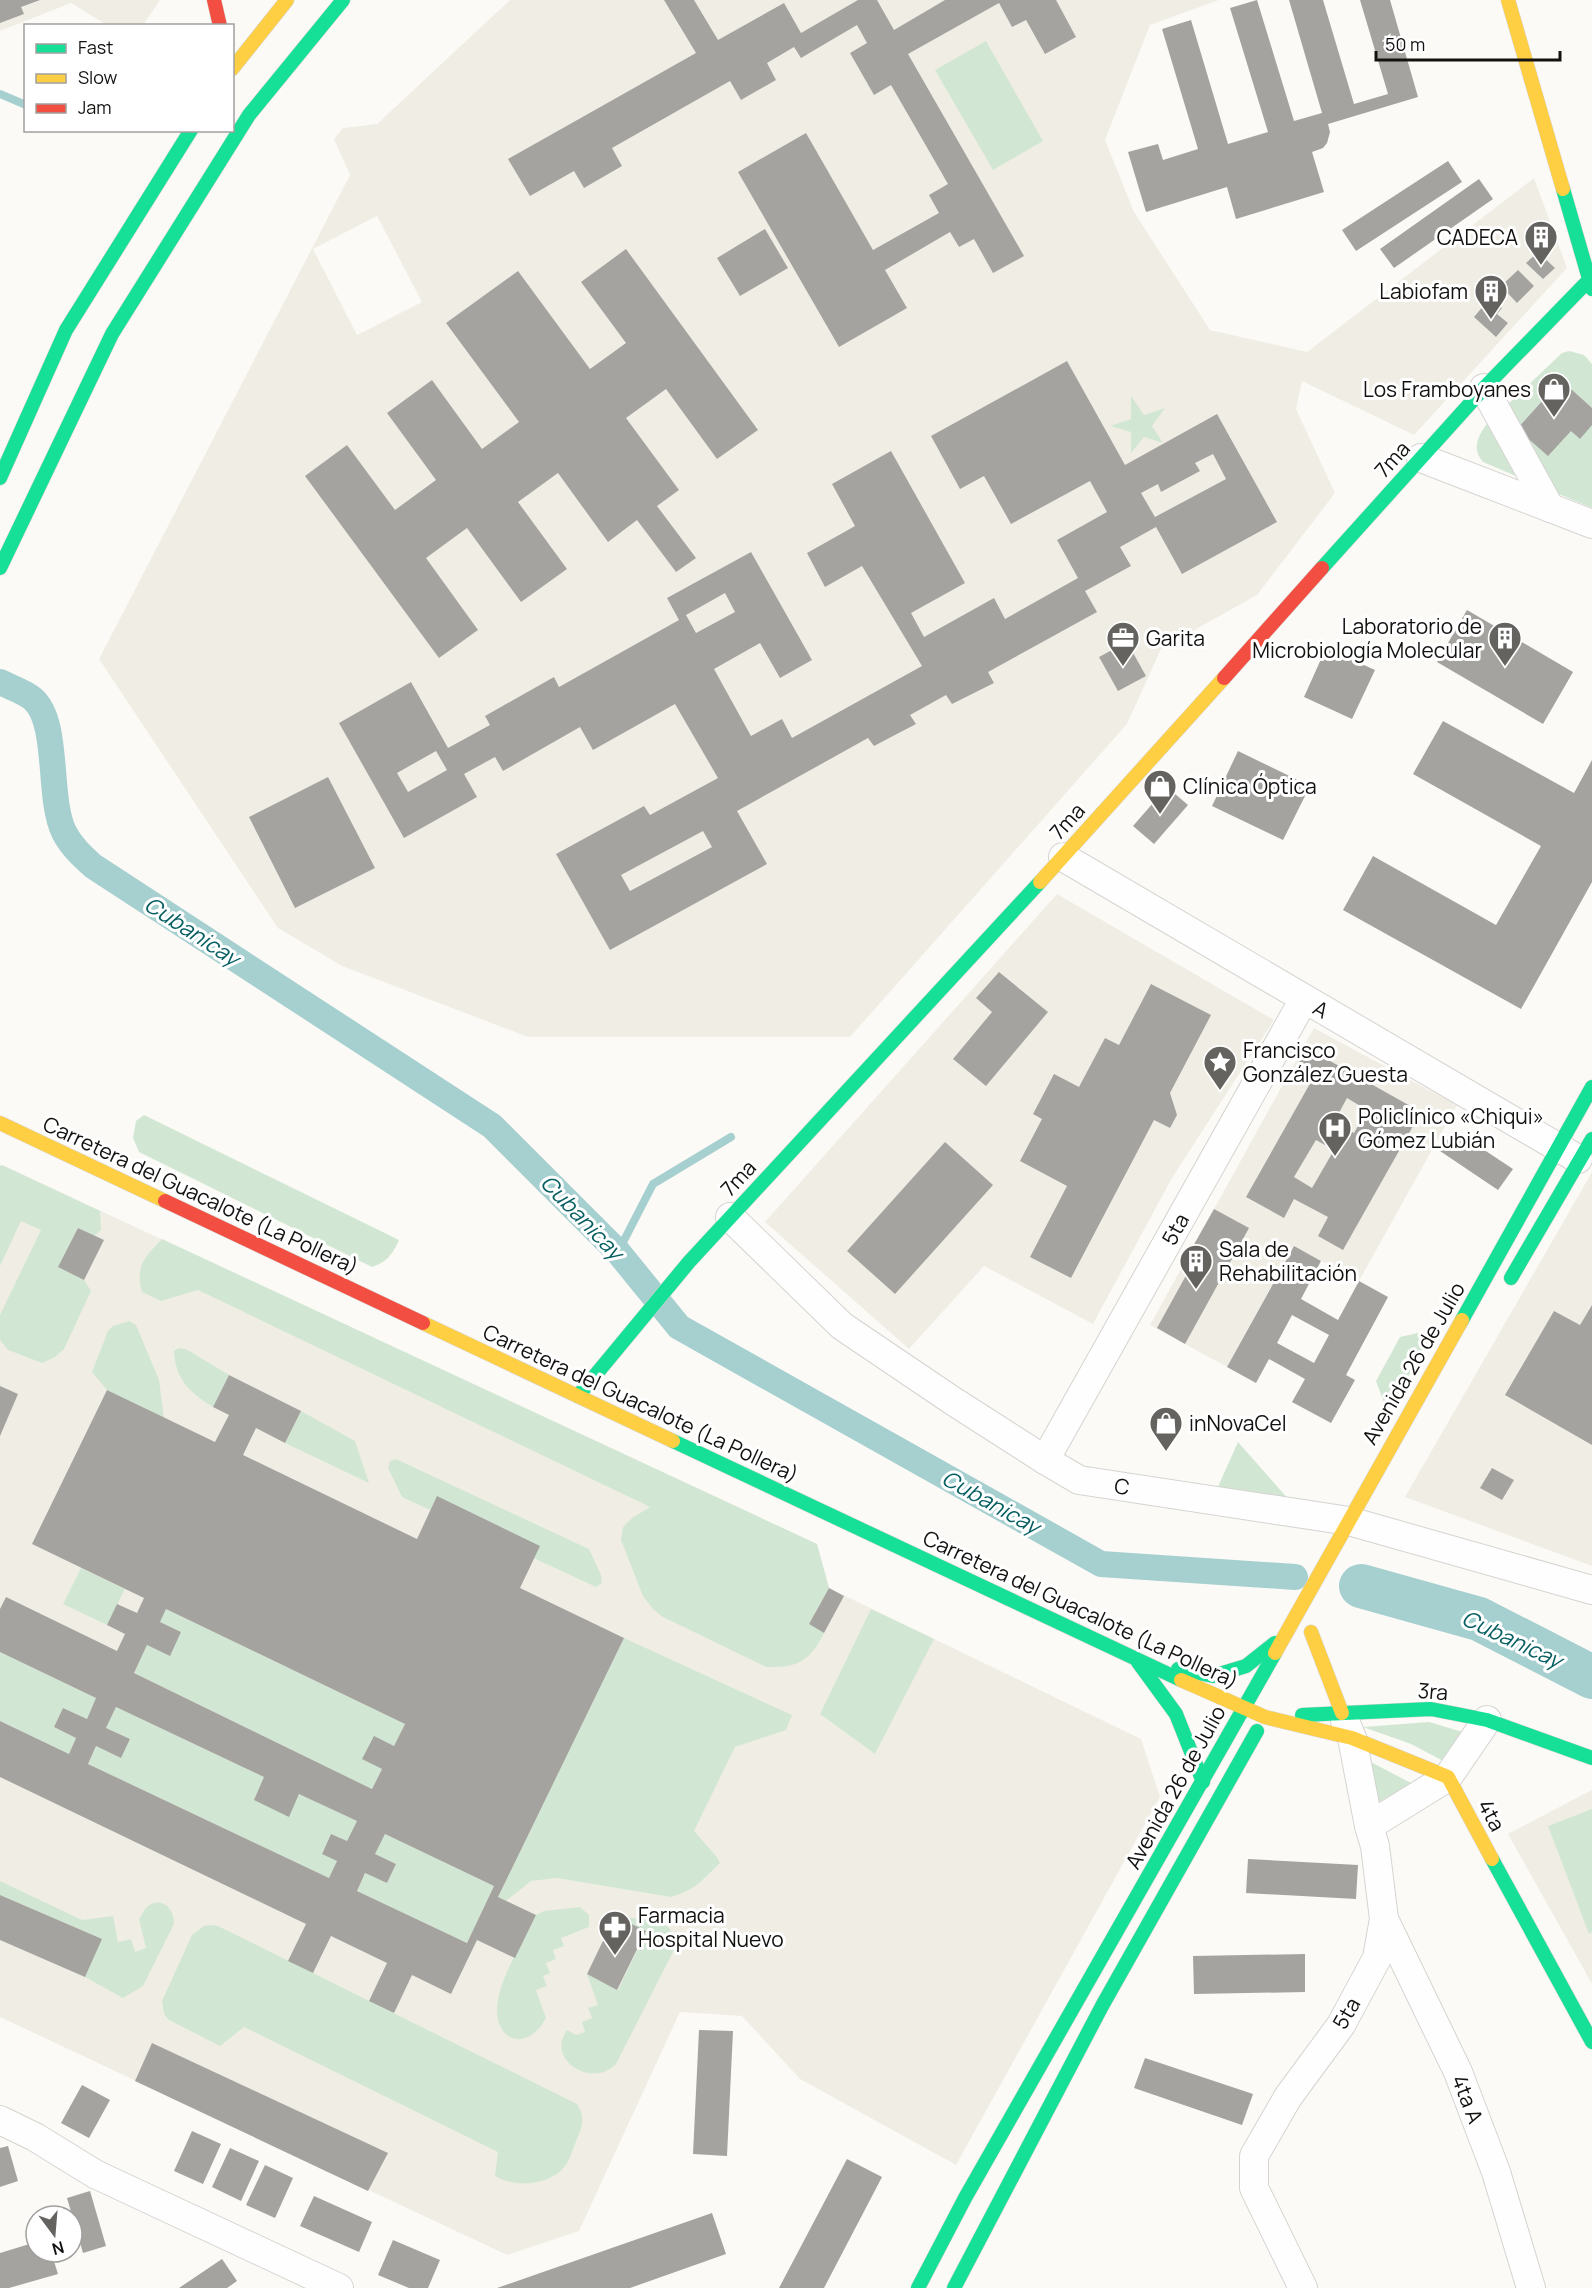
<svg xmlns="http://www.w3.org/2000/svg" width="1592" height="2288" viewBox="0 0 1592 2288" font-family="Manrope,sans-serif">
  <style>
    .built { fill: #f0eee4; fill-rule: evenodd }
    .green { fill: #d2e7d3 }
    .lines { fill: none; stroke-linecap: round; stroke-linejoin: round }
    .stream { stroke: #a6cfd0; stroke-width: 8 }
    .canal { stroke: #a6cfd0; stroke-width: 26 }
    .river { stroke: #a6cfd0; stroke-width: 44 }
    .building { fill: #a4a3a0; fill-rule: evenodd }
    .street-casing { stroke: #d5d4d1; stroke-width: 30 }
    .fast-casing { stroke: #d5d4d1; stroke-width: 15 }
    .slow-casing { stroke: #d5d4d1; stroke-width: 15 }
    .jam-casing { stroke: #d5d4d1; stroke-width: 15 }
    .street { stroke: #fefefe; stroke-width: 28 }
    .fast { stroke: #16e098; stroke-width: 14 }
    .slow { stroke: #ffcf43; stroke-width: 14 }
    .jam { stroke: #f24e42; stroke-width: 14 }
    .labels { text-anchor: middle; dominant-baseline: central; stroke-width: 6; stroke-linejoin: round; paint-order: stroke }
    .poi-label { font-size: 21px; fill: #131210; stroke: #fff; text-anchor: start }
    .street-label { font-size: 21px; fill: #131210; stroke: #fff }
    .water-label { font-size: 22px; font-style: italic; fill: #075f62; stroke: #fff }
  </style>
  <rect width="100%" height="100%" fill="#fbfaf6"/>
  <!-- built -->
  <g class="built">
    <polygon points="0,0 160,0 143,25 107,25 71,3 0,31"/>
    <path d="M510,0h709l-69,25 -45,115 29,72 76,118 97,22 227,-174 33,90 -153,167 -112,-54 -6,28 39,84 -78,102 -96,54 -34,75 -277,313h-322l-186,-71 -64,-38 -179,-269 251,-484 -16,-36 9,-11 34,-4zM377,216l45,86 -65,33 -44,-86z"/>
    <polygon points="1057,894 1274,1020 1172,1178 1093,1324 984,1266 909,1349 765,1222"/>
    <polygon points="1314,1028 1457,1105 1359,1281 1293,1246 1227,1367 1150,1325"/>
    <polygon points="2,1165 817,1544 829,1588 1141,1739 1160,1797 956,2165 800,2079 742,2016 680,2012 579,2231 507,2255 0,2017 0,1166"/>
    <polygon points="1592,1172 1592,1566 1405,1497"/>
    <polygon points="1592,1790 1592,1984 1508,1834"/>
  </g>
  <!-- green -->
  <g class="green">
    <polygon points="986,41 1043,141 993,170 935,70"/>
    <path d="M1569,351l15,4 8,9v144l-109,-46c-11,-13 -6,-24 3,-37l76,-72z"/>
    <polygon points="1131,396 1144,415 1165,408 1152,426 1163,443 1144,437 1131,453 1131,432 1110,426 1131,419"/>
    <path d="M144,1115l255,125c-7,15 -12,22 -27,27l-233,-115 -6,-14 3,-17z"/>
    <polygon points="2,1165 100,1211 101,1230 94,1236 78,1228 59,1267 84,1280 91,1291 64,1349 55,1357 42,1363 8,1350 0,1340 0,1315 41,1230 21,1221 0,1266 0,1166"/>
    <path d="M162,1239l655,305 12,44 -20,36 15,9c-14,28 -26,35 -58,34l-105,-51 -9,-8 -9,-12 -22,-56 2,-13 9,-9 18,-11 -452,-217 -37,11 -19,-9c-7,-26 2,-34 20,-53z"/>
    <polygon points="129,1321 136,1325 159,1380 164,1418 107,1390 92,1372 108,1331 113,1326"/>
    <polygon points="1435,1329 1388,1413 1376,1381 1400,1337"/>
    <path d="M179,1348l7,1 43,26 -16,32c-23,-14 -38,-28 -39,-56z"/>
    <polygon points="301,1411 355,1441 369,1483 285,1443"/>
    <polygon points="1238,1442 1290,1501 1217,1489"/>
    <polygon points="396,1459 589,1549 601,1575 602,1583 596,1587 402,1497 388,1468 390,1461"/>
    <polygon points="81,1568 125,1589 107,1625 63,1604"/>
    <polygon points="166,1609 405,1724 394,1746 374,1737 363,1759 382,1769 372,1789 134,1673 147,1645 170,1655 181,1632 160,1622"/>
    <polygon points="871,1609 934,1639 875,1754 820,1714"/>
    <path d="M624,1638l168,77 -6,15 -51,17 -41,84 22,25 4,7c-19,18 -23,26 -49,34l-114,-19 -26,3 -25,20 -8,-4z"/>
    <polygon points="0,1652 96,1698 87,1719 63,1708 54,1727 76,1738 69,1754 0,1721"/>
    <polygon points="116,1707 357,1821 347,1841 331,1834 322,1853 337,1861 329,1878 88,1764 96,1746 121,1758 130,1739 106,1728"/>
    <polygon points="1429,1722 1466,1733 1447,1763 1411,1744 1363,1727"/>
    <polygon points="1367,1760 1413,1784 1375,1804"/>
    <polygon points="1592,1809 1592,1932 1589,1934 1548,1826"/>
    <polygon points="385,1834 494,1886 467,1943 357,1891 365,1873 387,1883 396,1864 375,1854"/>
    <path d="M0,1881l82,39 31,-4 5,26 13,-3 4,13 11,-4 -7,-29c3,-4 5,-10 9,-13 14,-10 27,3 26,18l-31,62 -20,12 -38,-21 16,-38 -101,-44z"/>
    <path d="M580,1907l9,8v12l-28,11 3,8 -11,4 3,9 -10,4 4,10 -7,3 4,10 -11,4 10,28c-20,37 -55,22 -48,-18 5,-29 25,-58 38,-85l8,-4z"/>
    <path d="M615,1916l43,5c13,5 19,15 16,29l-58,114c-23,25 -71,-4 -49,-34l9,5 9,-3 -3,-10 10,-4 -4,-10 10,-3 -11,-31 31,16 28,-58z"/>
    <path d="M211,1925l7,1 359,178c10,15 4,25 -2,40 -3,7 -5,16 -10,22 -15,20 -50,22 -70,10l3,-24 -254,-125 -24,19 -51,-26 -5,-6 -2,-13 30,-66 12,-9z"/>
  </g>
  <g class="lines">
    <!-- stream -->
    <g class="stream">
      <polyline points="0,94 26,105"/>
      <polyline points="618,1252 653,1184 731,1137"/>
    </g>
    <!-- canal -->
    <path class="canal" d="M0,682c10,5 25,10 33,17 27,24 14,98 31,133 7,14 18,24 29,34l399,260 126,126 61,75 422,237 194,13"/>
    <!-- river -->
    <polyline class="river" points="1361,1586 1479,1619 1592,1677"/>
  </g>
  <!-- building -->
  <g class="building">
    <polygon points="0,0 40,0 21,7 24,14 0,23"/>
    <polygon points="664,0 694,0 718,40 784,3 801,33 858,0 877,0 894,30 945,0 1056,0 1076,37 1045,54 1026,20 1012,27 999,3 908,54 1024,256 993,273 974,239 959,247 950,232 885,270 907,308 839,347 738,172 806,133 873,250 939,213 929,195 948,184 891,85 874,95 850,53 867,43 857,25 801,58 794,47 767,63 776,80 741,100 730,81 612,148 622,166 584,188 574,171 530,196 508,159 696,53"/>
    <polygon points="1257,0 1294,121 1322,113 1289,0 1323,0 1354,104 1388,94 1360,0 1390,0 1418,97 1328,124 1330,132 1327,143 1323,148 1312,152 1324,192 1236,219 1227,187 1146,212 1128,152 1158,144 1163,160 1198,149 1162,29 1191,20 1228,144 1268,132 1230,8"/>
    <polygon points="1448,161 1462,182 1356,251 1342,230"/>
    <polygon points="1479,179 1493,199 1394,268 1380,249"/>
    <polygon points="765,229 788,268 740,296 717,258"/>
    <polygon points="626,249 758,430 717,459 666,389 626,418 679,490 657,506 696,558 676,572 637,520 608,542 558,473 518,502 567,569 521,602 467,528 426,558 478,630 439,658 305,476 347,445 395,510 436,480 387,413 432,380 482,449 519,422 446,323 518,271 590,369 626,343 581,282"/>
    <polygon points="1538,252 1555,268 1543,279 1526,263"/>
    <polygon points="1518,270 1534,286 1517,303 1501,286"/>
    <polygon points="1490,298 1502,308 1497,314 1508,323 1496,337 1474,317"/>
    <path d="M1067,361l58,104 92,-51 60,108 -95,52 -26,-47 -36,20 11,19 -46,25 12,21 -109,60 6,11 -42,21 -6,-9 -36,20 6,9 -42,22 -6,-8 -131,73 30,53 -157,86 -54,-96 88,-48 6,9 68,-37 -43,-74 -82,46 -13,-23 -77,44 -8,-14 -31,17 13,23 -73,41 -65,-115 72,-41 37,66 42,-23 -5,-9 69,-39 5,10 120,-67 -12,-22 84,-46 61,108 -32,18 -20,-35 -46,26 37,67 31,-17 10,19 130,-72 -60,-100 -37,21 -18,-34 48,-27 -23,-42 59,-33 74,132 -54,30 13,24 70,-39 11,21 73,-41 -21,-38 50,-28 -17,-31 -79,43 -27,-48 -24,13 -29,-53zM1213,454l13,25 -71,38 -14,-24 17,-9 3,8 39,-21 -5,-8zM725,593l10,19 -39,21 -10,-18zM436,751l11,19 -39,22 -11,-19zM703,831l9,16 -82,44 -9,-16z"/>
    <polygon points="1561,380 1592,408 1592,425 1580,439 1571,431 1548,456 1517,429"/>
    <polygon points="1467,610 1573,672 1543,724 1437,662"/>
    <polygon points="1127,642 1146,676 1118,691 1099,657"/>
    <polygon points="1326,648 1375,670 1352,719 1304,697"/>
    <polygon points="1443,721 1574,793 1592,760 1592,882 1521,1009 1343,910 1373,856 1496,925 1541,846 1413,774"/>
    <polygon points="1238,751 1310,786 1283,840 1212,806"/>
    <polygon points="328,777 375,868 295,908 249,817"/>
    <polygon points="1167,787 1188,805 1154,844 1133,826"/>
    <polygon points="999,972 1048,1012 986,1086 953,1059 992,1012 976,998"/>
    <polygon points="1151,984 1211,1015 1170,1093 1177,1115 1170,1128 1154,1120 1071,1278 1030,1257 1067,1186 1020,1161 1042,1119 1033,1114 1054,1074 1079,1087 1105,1038 1119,1045"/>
    <path d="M1307,1048l114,64 -78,138 -25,-14 10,-19 -34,-18 -10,19 -38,-21 66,-117 -17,-10zM1347,1098l20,12 -13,23 -20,-11zM1316,1140l18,10 -22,38 -18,-11z"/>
    <polygon points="1454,1130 1513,1169 1498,1190 1440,1151"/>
    <polygon points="945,1142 993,1185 895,1294 847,1251"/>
    <polygon points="1214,1209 1249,1228 1185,1344 1157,1328 1199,1252 1192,1248"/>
    <polygon points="78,1228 104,1240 84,1280 58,1267"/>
    <path d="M1294,1246l27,15 -20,38 37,21 21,-39 29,16 -42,78 9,5 -24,43 -39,-21 13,-23 -36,-20 -13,24 -29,-16zM1292,1315l37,20 -15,28 -37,-20z"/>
    <polygon points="1592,1305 1592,1445 1505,1395 1554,1311 1580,1325"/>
    <path d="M229,1375l72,36 -16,32 -29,-15 -13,27 174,84 20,-43 103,50 -20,42 104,50 -126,259 38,18 -21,43 -38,-18 -26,54 -39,-19 -18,38 -25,-12 18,-38 -56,-27 -18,37 -25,-12 18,-37 -306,-147v-56l69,33 7,-16 -22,-11 9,-19 24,11 9,-21 -96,-46v-43l6,-12 111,54 8,-17 -18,-9 10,-21 20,9 7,-15 -112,-54 75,-154 108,52 14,-27 -16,-8zM166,1609l239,115 -11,22 -20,-10 -12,23 20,10 -10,20 -238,-116 13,-28 23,11 11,-24 -21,-10zM116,1707l148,70 -10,23 35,17 10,-23 58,27 -10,20 -16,-7 -9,20 15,7 -8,17 -241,-114 8,-18 25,12 9,-19 -24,-11zM385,1834l109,52 -27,57 -110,-52 8,-18 22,10 9,-19 -21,-10z"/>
    <polygon points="0,1386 18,1394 0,1436"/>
    <polygon points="1492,1468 1514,1480 1502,1500 1480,1488"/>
    <polygon points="829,1588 844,1596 824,1633 809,1624"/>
    <polygon points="1248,1859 1358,1865 1356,1899 1246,1893"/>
    <polygon points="0,1895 102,1939 85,1977 0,1940"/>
    <polygon points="615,1916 646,1931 617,1990 587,1974"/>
    <polygon points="1305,1954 1305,1992 1194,1994 1193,1956"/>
    <polygon points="699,2030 733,2031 727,2156 693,2154"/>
    <polygon points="152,2043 388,2153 368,2191 135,2081"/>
    <polygon points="1145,2058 1253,2094 1242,2125 1134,2088"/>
    <polygon points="82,2085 110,2100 89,2138 61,2123"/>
    <polygon points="192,2131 221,2144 203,2184 174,2171"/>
    <polygon points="8,2146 18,2181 0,2187 0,2148"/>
    <polygon points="230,2148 259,2161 241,2201 212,2187"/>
    <polygon points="847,2159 882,2177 824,2288 779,2288"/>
    <polygon points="265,2165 293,2178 275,2218 246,2205"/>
    <polygon points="90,2191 106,2246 83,2253 67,2198"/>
    <polygon points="314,2196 372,2222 359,2252 300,2226"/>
    <polygon points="712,2213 726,2254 630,2288 497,2288"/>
    <polygon points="393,2240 440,2260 428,2288 409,2288 378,2275"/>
    <polygon points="36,2242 36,2252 51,2252 58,2274 9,2288 0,2288 0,2253"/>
    <polygon points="222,2259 237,2281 227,2288 179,2288"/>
  </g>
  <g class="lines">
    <defs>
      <g id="street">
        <polyline points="1484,388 1550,508"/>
        <polyline points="1421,458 1592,524"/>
        <polyline points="1063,857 1578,1159"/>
        <polyline points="730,1217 842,1326 953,1401 1045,1460 1079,1480 1349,1521 1592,1590"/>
        <polyline points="1045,1460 1304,999"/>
        <polyline points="1369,1826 1448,1777 1487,1720"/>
        <polyline points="1384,1919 1458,2072 1496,2172 1531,2288"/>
        <polyline points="0,2120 35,2137 95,2174 339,2288"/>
        <polyline points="1303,2288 1254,2188 1254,2156 1288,2097 1341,2025 1377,1958 1384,1919 1375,1846 1369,1826 1352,1738 1345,1721"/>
      </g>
      <g id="fast">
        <polyline points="1563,189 1592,289"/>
        <polyline points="0,478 66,330 191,130"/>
        <polyline points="0,568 112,334 249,115 343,0"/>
        <polyline points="1322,568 1484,388 1592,277"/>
        <polyline points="1511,1278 1592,1139"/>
        <polyline points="1462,1320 1592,1087"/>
        <polyline points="578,1396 689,1262 1040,882"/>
        <polyline points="673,1441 1181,1680"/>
        <polyline points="1138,1662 1176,1714 1203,1782"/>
        <polyline points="1178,1669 1213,1676 1246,1666 1275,1643"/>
        <polyline points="1302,1715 1431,1709 1487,1720 1592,1758"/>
        <polyline points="1492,1859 1592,2042"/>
        <polyline points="918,2288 965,2198 1275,1653"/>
        <polyline points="954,2288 1102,2006 1257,1731"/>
      </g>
      <g id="slow">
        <polyline points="1508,0 1563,189"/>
        <polyline points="232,69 287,0"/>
        <polyline points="1040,882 1224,678"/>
        <polyline points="0,1123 165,1201"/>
        <polyline points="423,1323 673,1441"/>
        <polyline points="1311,1632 1342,1713"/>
        <polyline points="1275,1653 1462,1320"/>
        <polyline points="1181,1680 1265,1717 1352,1738 1448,1777 1492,1859"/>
      </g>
      <g id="jam">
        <polyline points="214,0 220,26"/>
        <polyline points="1224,678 1322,568"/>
        <polyline points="165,1201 423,1323"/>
      </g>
    </defs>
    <!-- street casing -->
    <use href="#street" class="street-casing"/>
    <!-- fast casing -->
    <use href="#fast" class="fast-casing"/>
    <!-- slow casing -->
    <use href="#slow" class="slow-casing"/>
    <!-- jam casing -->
    <use href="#jam" class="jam-casing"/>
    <!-- street -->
    <use href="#street" class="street"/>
    <!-- fast -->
    <use href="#fast" class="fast"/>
    <!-- slow -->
    <use href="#slow" class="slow"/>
    <!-- jam -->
    <use href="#jam" class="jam"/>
  </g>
  <!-- icons -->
  <defs>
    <symbol id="building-pin" viewBox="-11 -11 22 30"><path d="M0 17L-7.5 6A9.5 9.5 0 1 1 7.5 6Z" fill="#646360" stroke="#fff"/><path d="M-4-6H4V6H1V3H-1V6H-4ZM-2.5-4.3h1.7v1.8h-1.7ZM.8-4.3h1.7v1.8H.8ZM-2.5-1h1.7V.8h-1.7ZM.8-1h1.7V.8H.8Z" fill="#fff"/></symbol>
    <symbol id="shop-pin" viewBox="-11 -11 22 30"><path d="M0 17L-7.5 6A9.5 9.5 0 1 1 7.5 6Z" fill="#646360" stroke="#fff"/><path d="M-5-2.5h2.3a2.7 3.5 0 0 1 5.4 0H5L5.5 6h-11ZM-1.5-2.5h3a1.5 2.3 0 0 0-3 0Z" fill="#fff"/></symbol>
    <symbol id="office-pin" viewBox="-11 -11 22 30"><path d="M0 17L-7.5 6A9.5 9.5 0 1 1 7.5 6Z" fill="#646360" stroke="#fff"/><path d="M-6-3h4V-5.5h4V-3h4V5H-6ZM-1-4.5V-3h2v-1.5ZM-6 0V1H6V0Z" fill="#fff"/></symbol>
    <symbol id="sight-pin" viewBox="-11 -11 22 30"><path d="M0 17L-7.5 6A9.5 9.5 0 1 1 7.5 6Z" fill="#646360" stroke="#fff"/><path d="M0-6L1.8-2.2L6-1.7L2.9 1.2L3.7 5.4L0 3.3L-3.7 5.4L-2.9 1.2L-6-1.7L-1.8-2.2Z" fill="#fff"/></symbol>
    <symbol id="hospital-pin" viewBox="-11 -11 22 30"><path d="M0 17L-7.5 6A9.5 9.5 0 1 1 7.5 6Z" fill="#646360" stroke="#fff"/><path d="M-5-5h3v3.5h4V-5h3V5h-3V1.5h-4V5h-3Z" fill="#fff"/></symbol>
    <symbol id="pharmacy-pin" viewBox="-11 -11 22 30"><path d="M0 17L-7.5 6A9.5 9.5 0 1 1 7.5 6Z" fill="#646360" stroke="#fff"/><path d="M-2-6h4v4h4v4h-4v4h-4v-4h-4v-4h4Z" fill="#fff"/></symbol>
  </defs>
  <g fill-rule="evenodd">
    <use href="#building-pin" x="1522" y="218" width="38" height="52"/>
    <use href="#building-pin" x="1472" y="272" width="38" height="52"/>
    <use href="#shop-pin" x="1535" y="370" width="38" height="52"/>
    <use href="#office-pin" x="1104" y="619" width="38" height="52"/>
    <use href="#building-pin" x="1486" y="619" width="38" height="52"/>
    <use href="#shop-pin" x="1141" y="767" width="38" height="52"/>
    <use href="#sight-pin" x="1201" y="1043" width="38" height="52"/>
    <use href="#hospital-pin" x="1316" y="1109" width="38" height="52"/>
    <use href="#building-pin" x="1177" y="1242" width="38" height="52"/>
    <use href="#shop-pin" x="1147" y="1404" width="38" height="52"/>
    <use href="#pharmacy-pin" x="596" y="1908" width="38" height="52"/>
  </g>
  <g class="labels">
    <!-- poi labels -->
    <g class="poi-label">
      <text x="1518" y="237" text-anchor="end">CADECA</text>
      <text x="1468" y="291" text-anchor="end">Labiofam</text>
      <text x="1531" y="389" text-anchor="end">Los Framboyanes</text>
      <text x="1482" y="626" text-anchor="end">Laboratorio de<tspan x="1482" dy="24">Microbiología Molecular</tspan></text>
      <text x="1146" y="638">Garita</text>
      <text x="1183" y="786">Clínica Óptica</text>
      <text x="1243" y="1050">Francisco<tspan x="1243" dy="24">González Guesta</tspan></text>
      <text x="1358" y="1116">Policlínico «Chiqui»<tspan x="1358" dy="24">Gómez Lubián</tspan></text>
      <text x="1219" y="1249">Sala de<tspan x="1219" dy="24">Rehabilitación</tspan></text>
      <text x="1189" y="1423">inNovaCel</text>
      <text x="638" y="1915">Farmacia<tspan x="638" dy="24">Hospital Nuevo</tspan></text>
    </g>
    <!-- street labels -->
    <g class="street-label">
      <text transform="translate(1392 459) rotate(-48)">7ma</text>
      <text transform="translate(1067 821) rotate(-48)">7ma</text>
      <text transform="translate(1321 1009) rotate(30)">A</text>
      <text transform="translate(738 1178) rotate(-47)">7ma</text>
      <text transform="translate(201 1195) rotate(25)">Carretera del Guacalote (La Pollera)</text>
      <text transform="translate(1175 1229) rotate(-61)">5ta</text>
      <text transform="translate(1413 1363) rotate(-60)">Avenida 26 de Julio</text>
      <text transform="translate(641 1403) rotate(25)">Carretera del Guacalote (La Pollera)</text>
      <text transform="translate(1122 1486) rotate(8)">C</text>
      <text transform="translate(1081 1609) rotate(25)">Carretera del Guacalote (La Pollera)</text>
      <text transform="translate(1433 1691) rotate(5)">3ra</text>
      <text transform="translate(1175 1787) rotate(-61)">Avenida 26 de Julio</text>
      <text transform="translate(1492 1815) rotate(62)">4ta</text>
      <text transform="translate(1346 2013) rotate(-60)">5ta</text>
      <text transform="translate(1468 2099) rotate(69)">4ta A</text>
    </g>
    <!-- water labels -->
    <g class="water-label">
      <text transform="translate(192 931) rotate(33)">Cubanicay</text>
      <text transform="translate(582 1217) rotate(46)">Cubanicay</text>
      <text transform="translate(991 1502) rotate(29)">Cubanicay</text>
      <text transform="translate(1512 1639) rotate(25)">Cubanicay</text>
    </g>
  </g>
  <!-- legend -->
  <rect x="24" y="24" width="210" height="108" fill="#ffffff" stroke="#a1a09f" stroke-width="1.5"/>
  <rect x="36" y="44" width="30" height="9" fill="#16e098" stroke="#a1a09f" stroke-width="1.5"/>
  <text x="78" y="54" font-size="18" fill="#131210">Fast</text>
  <rect x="36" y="74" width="30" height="9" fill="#ffcf43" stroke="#a1a09f" stroke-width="1.5"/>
  <text x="78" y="84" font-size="18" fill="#131210">Slow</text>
  <rect x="36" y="104" width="30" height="9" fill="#f24e42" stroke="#a1a09f" stroke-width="1.5"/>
  <text x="78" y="114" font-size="18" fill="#131210">Jam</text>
  <!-- north arrow -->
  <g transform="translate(54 2234) rotate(164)"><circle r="28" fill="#ffffff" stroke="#a1a09f" stroke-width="1.5"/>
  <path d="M0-4.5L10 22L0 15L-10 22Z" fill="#646360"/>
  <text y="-9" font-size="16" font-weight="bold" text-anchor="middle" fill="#131210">N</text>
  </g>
  <!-- scale -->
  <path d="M1376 51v9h184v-9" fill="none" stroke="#131210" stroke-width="3"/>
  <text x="1385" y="51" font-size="18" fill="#131210" stroke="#ffffff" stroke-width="4.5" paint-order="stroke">50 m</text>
</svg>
